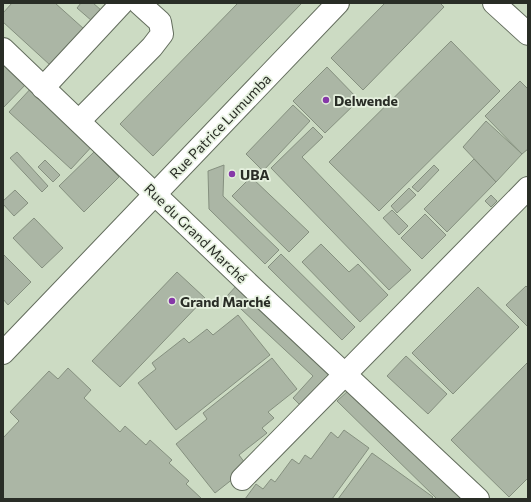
<svg xmlns="http://www.w3.org/2000/svg" width="531" height="502" viewBox="0 0 531 502" font-family="Commissioner,sans-serif">
  <style>
    .built { fill: #ccdbc3 }
    .building { fill: #abb6a5; stroke: #85907f }
    .lines { fill: none; stroke-linecap: round; stroke-linejoin: round }
    .minor-casing { stroke: #636d5d; stroke-width: 24 }
    .minor { stroke: #fff; stroke-width: 22 }
    .poi-dot { fill: #8638a8; stroke: #e6f1df; stroke-width: 1.5 }
    .labels { text-anchor: middle; dominant-baseline: central; stroke-width: 3.5; stroke-linejoin: round; paint-order: stroke }
    .poi-label { font-size: 14px; font-weight: bold; fill: #292d26; stroke: #e6f1df; text-anchor: start }
    .street-label { font-size: 14px; fill: #292d26; stroke: #e6f1df }
  </style>
  <rect width="100%" height="100%" fill="#d9e4d2"/>
  <!-- built -->
  <rect class="built" x="3" y="3" width="525" height="496"/>
  <!-- building -->
  <g class="building">
    <polygon points="12,3 55,3 84,29 50,65 3,22 3,13"/>
    <polygon points="81,3 93,3 101,10 92,21 77,8"/>
    <polygon points="238,3 302,3 153,156 120,124"/>
    <polygon points="385,3 440,3 444,7 363,90 331,58"/>
    <polygon points="451,41 500,91 379,211 329,162"/>
    <polygon points="3,57 28,82 3,108"/>
    <polygon points="327,67 359,100 325,133 293,101"/>
    <polygon points="520,81 528,89 528,149 522,154 485,116"/>
    <polygon points="34,85 95,143 71,169 9,112"/>
    <polygon points="293,105 310,121 263,171 246,154"/>
    <polygon points="486,121 522,154 496,182 463,147"/>
    <polygon points="313,127 323,137 302,157 411,270 389,290 271,168"/>
    <polygon points="17,152 48,186 42,192 10,158"/>
    <polygon points="94,152 119,177 84,212 59,186"/>
    <polygon points="474,159 496,182 447,232 424,209"/>
    <polygon points="45,160 60,175 53,182 38,167"/>
    <polygon points="224,165 223,196 279,250 265,264 209,209 208,171"/>
    <polygon points="434,165 439,170 418,192 412,187"/>
    <polygon points="251,177 309,232 289,252 232,196"/>
    <polygon points="409,188 416,195 397,213 391,206"/>
    <polygon points="15,190 28,203 14,216 3,204 3,201"/>
    <polygon points="491,195 497,201 491,207 485,201"/>
    <polygon points="392,210 408,226 399,235 383,218"/>
    <polygon points="425,214 446,235 422,259 401,238"/>
    <polygon points="34,218 63,248 42,268 13,238"/>
    <polygon points="321,244 349,272 358,264 388,295 360,322 302,262"/>
    <polygon points="3,254 31,282 8,305 3,299"/>
    <polygon points="281,254 355,327 342,340 268,267"/>
    <polygon points="177,272 205,298 120,387 92,361"/>
    <polygon points="238,284 334,374 302,407 293,398 313,376 227,296"/>
    <polygon points="526,286 528,288 528,327 506,305"/>
    <polygon points="478,287 519,327 453,394 412,353"/>
    <polygon points="238,315 270,355 176,430 138,383 156,369 152,363 184,338 189,343 207,329 213,335"/>
    <polygon points="406,356 447,394 428,414 387,376"/>
    <polygon points="272,358 297,389 268,412 274,418 262,428 267,433 239,455 248,467 215,493 176,444 207,419 203,413"/>
    <polygon points="528,362 528,478 509,497 451,440"/>
    <polygon points="68,368 91,390 84,398 120,432 125,426 146,445 150,440 172,460 169,463 189,481 186,484 202,499 3,499 3,438 19,421 10,412 49,371 58,379"/>
    <polygon points="349,390 462,497 461,499 437,499 337,401"/>
    <polygon points="344,430 369,448 332,499 245,499 256,484 263,489 271,479 275,482 292,459 299,464 305,455 311,459 331,432 338,438"/>
    <polygon points="372,453 433,497 431,499 338,499"/>
  </g>
  <g class="lines">
    <defs>
      <g id="minor">
        <polyline points="494,3 528,34"/>
        <polyline points="3,49 257,292 478,499"/>
        <polyline points="43,88 122,3"/>
        <polyline points="79,121 152,47 162,34 160,22 139,3"/>
        <polyline points="3,353 338,3"/>
        <polyline points="242,479 528,188"/>
      </g>
    </defs>
    <!-- minor casing -->
    <use href="#minor" class="minor-casing"/>
    <!-- minor -->
    <use href="#minor" class="minor"/>
  </g>
  <!-- markers -->
  <g class="poi-dot">
    <circle cx="326" cy="100" r="4"/>
    <circle cx="232" cy="174" r="4"/>
    <circle cx="172" cy="301" r="4"/>
  </g>
  <g class="labels">
    <!-- poi labels -->
    <g class="poi-label">
      <text x="334" y="100">Delwende</text>
      <text x="240" y="174">UBA</text>
      <text x="180" y="301">Grand Marché</text>
    </g>
    <!-- street labels -->
    <g class="street-label">
      <text transform="translate(220 126) rotate(-46)">Rue Patrice Lumumba</text>
      <text transform="translate(196 233) rotate(44)">Rue du Grand Marché</text>
    </g>
  </g>
  <!-- border -->
  <rect width="531" height="502" fill="none" stroke="#292d26" stroke-width="8"/>
</svg>
